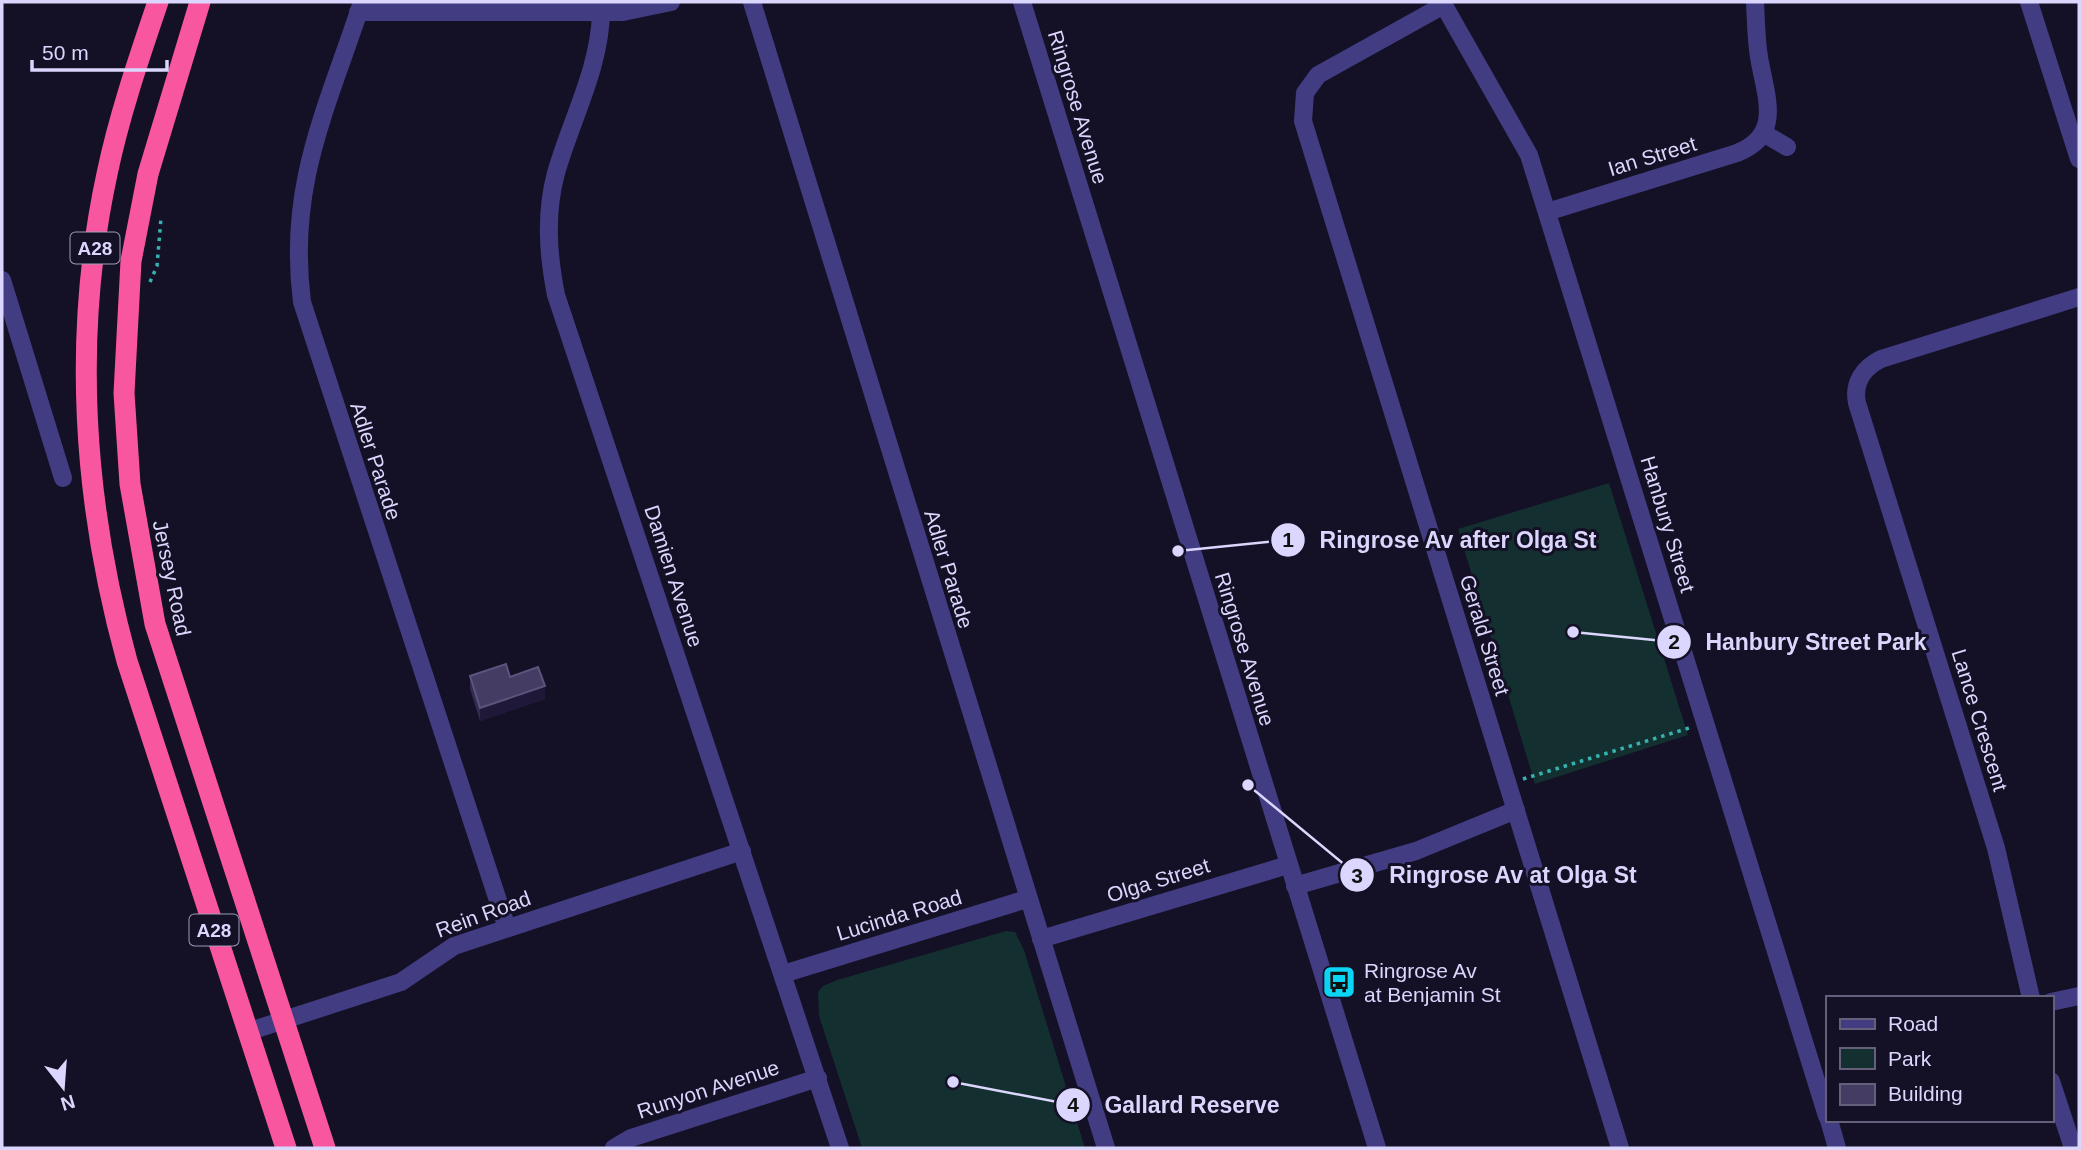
<svg xmlns="http://www.w3.org/2000/svg" width="2081" height="1150" viewBox="0 0 2081 1150" font-family="Arial,sans-serif">
  <style>
    .green { fill: #132f2f }
    .lines { fill: none; stroke-linecap: round; stroke-linejoin: round }
    .path { stroke: #35b2af; stroke-width: 3.5; stroke-dasharray: 3.5 5; stroke-linecap: butt }
    .minor { stroke: #423d82; stroke-width: 18 }
    .highway { stroke: #f8569e; stroke-width: 21 }
    .wall { fill: #332a52 }
    .shaded-wall { fill: #1f1838 }
    .building { fill: #453c64; stroke: #5c547c; stroke-width: 2 }
    .labels { text-anchor: middle; dominant-baseline: central; stroke-width: 6; stroke-linejoin: round; paint-order: stroke }
    .shield { fill: #141025; stroke: #9f9bbc; stroke-width: 2 }
    .shield-label { font-size: 19px; font-weight: bold; fill: #dbd6fd }
    .street-label { font-size: 21px; fill: #dbd6fd; stroke: #141025 }
    .poi-label { font-size: 21px; fill: #dbd6fd; stroke: #141025; text-anchor: start }
    .leader { fill: none; stroke: #dbd6fd; stroke-width: 2.5 }
    .callout-dot { fill: #dbd6fd; stroke: #141025; stroke-width: 2.5 }
    .mark-label { font-size: 21px; text-anchor: middle; font-weight: bold; fill: #111 }
    .callout-label { font-size: 23px; text-anchor: middle; font-weight: bold; fill: #dbd6fd; stroke: #141025; stroke-width: 6; stroke-linejoin: round; paint-order: stroke }
  </style>
  <rect width="100%" height="100%" fill="#141025"/>
  <!-- green -->
  <g class="green">
    <polygon points="1609,483 1688,735 1535,784 1458,529"/>
    <polygon points="1006,931 1015,932 1024,950 1085,1148 862,1148 819,1016 818,992 823,986 837,980"/>
  </g>
  <g class="lines">
    <!-- path -->
    <g class="path">
      <polyline points="150,282 157,266 161,218"/>
      <polyline points="1523,779 1689,728"/>
    </g>
    <!-- minor -->
    <g class="minor">
      <path d="M362,2c-35,107 -75,183 -60,300l205,626"/>
      <polyline points="752,2 1106,1148"/>
      <polyline points="1022,2 1377,1148"/>
      <polyline points="1442,2 1529,155 1827,1116"/>
      <polyline points="2029,2 2079,159"/>
      <polyline points="1444,5 1318,75 1305,93 1303,121 1620,1148"/>
      <polyline points="358,12 623,12 671,2"/>
      <path d="M601,12c-1,56 -30,108 -45,161 -11,41 -8,81 0,122l284,853"/>
      <polyline points="1763,133 1787,147"/>
      <path d="M1547,212l190,-59c47,-18 28,-58 22,-96 -3,-18 -3,-37 -4,-55"/>
      <polyline points="2,280 63,478"/>
      <polyline points="1295,886 1416,851 1516,810"/>
      <polyline points="1041,939 1288,865"/>
      <polyline points="783,974 1027,899"/>
      <path d="M2031,998l-35,-150 -139,-445c-4,-20 6,-35 24,-44l198,-62"/>
      <polyline points="2051,1002 2079,996"/>
      <polyline points="247,1032 401,982 454,946 742,851"/>
      <polyline points="2051,1081 2073,1148"/>
      <polyline points="1829,1120 1837,1148"/>
      <polyline points="614,1148 631,1138 818,1078"/>
    </g>
    <!-- highway -->
    <g class="highway">
      <path d="M158,2c-19,56 -39,114 -51,172 -35,162 -24,328 20,487l159,487"/>
      <polyline points="200,2 148,174 131,261 124,393 130,484 155,624 325,1148"/>
    </g>
  </g>
  <!-- wall -->
  <polygon class="wall" points="470,676 510,677 545,699 480,721 470,689"/>
  <!-- shaded-wall -->
  <polygon class="shaded-wall" points="545,686 545,699 480,721 480,708"/>
  <!-- building -->
  <polygon class="building" points="506,664 510,677 538,667 545,686 480,708 470,676"/>
  <!-- icons -->
  <defs>
    <symbol id="bus-square" viewBox="-11 -11 22 22"><rect x="-9" y="-9" width="18" height="18" rx="4" fill="#0bd4f4" stroke="#141025"/><path d="M-5-6H5V4H4V6H2V4H-2V6H-4V4H-5ZM-3.5-4V0h7V-4ZM-3.5 1.2v1.5H-2V1.2ZM2 1.2v1.5H3.5V1.2Z" fill="#111"/></symbol>
  </defs>
  <g fill-rule="evenodd">
    <use href="#bus-square" x="1320" y="963" width="38" height="38"/>
  </g>
  <g class="labels">
    <!-- shield labels -->
    <g class="shield">
      <rect x="70.5" y="232.5" width="49" height="31" rx="5"/>
      <rect x="189.5" y="914.5" width="49" height="31" rx="5"/>
    </g>
    <g class="shield-label">
      <text x="95" y="248">A28</text>
      <text x="214" y="930">A28</text>
    </g>
    <!-- street labels -->
    <g class="street-label">
      <text transform="translate(1078 107) rotate(73)">Ringrose Avenue</text>
      <text transform="translate(1652 156) rotate(-17)">Ian Street</text>
      <text transform="translate(376 461) rotate(72)">Adler Parade</text>
      <text transform="translate(1668 524) rotate(73)">Hanbury Street</text>
      <text transform="translate(949 569) rotate(73)">Adler Parade</text>
      <text transform="translate(674 576) rotate(72)">Damien Avenue</text>
      <text transform="translate(172 578) rotate(78)">Jersey Road</text>
      <text transform="translate(1485 635) rotate(73)">Gerald Street</text>
      <text transform="translate(1245 649) rotate(73)">Ringrose Avenue</text>
      <text transform="translate(1980 720) rotate(73)">Lance Crescent</text>
      <text transform="translate(1158 880) rotate(-17)">Olga Street</text>
      <text transform="translate(483 914) rotate(-20)">Rein Road</text>
      <text transform="translate(899 915) rotate(-17)">Lucinda Road</text>
      <text transform="translate(708 1089) rotate(-18)">Runyon Avenue</text>
    </g>
    <!-- poi labels -->
    <g class="poi-label">
      <text x="1364" y="970">Ringrose Av<tspan x="1364" dy="24">at Benjamin St</tspan></text>
    </g>
  </g>
  <!-- callouts -->
  <path class="leader" d="M1178 551L1288 540M1573 632L1674 642M1248 785L1357 875M953 1082L1073 1105"/>
  <g class="callout-dot">
    <circle cx="1178" cy="551" r="7"/>
    <circle cx="1573" cy="632" r="7"/>
    <circle cx="1248" cy="785" r="7"/>
    <circle cx="953" cy="1082" r="7"/>
    <circle cx="1288" cy="540" r="18"/>
    <circle cx="1674" cy="642" r="18"/>
    <circle cx="1357" cy="875" r="18"/>
    <circle cx="1073" cy="1105" r="18"/>
  </g>
  <g class="mark-label">
    <text x="1288" y="547">1</text>
    <text x="1674" y="649">2</text>
    <text x="1357" y="883">3</text>
    <text x="1073" y="1112">4</text>
  </g>
  <g class="callout-label">
    <text x="1458" y="548">Ringrose Av after Olga St</text>
    <text x="1816" y="650">Hanbury Street Park</text>
    <text x="1513" y="883">Ringrose Av at Olga St</text>
    <text x="1192" y="1113">Gallard Reserve</text>
  </g>
  <!-- border -->
  <rect width="2081" height="1150" fill="none" stroke="#dbd6fd" stroke-width="7"/>
  <!-- legend -->
  <rect x="1826" y="996" width="228" height="126" fill="#141025" stroke="#645f7b" stroke-width="2"/>
  <rect x="1840" y="1019" width="35" height="10" fill="#423d82" stroke="#645f7b" stroke-width="2"/>
  <text x="1888" y="1031" font-size="21" fill="#dbd6fd">Road</text>
  <rect x="1840" y="1048" width="35" height="21" fill="#132f2f" stroke="#645f7b" stroke-width="2"/>
  <text x="1888" y="1066" font-size="21" fill="#dbd6fd">Park</text>
  <rect x="1840" y="1084" width="35" height="21" fill="#453c64" stroke="#645f7b" stroke-width="2"/>
  <text x="1888" y="1101" font-size="21" fill="#dbd6fd">Building</text>
  <!-- north arrow -->
  <g transform="translate(63 1087) rotate(163)" stroke="#141025" stroke-width="5" paint-order="stroke">
  <path d="M0-5L12 26L0 18L-12 26Z" fill="#dbd6fd"/>
  <text y="-10" font-size="19" font-weight="bold" text-anchor="middle" fill="#dbd6fd">N</text>
  </g>
  <!-- scale -->
  <path d="M32 60v10h135v-10" fill="none" stroke="#dbd6fd" stroke-width="3.5"/>
  <text x="42" y="60" font-size="21" fill="#dbd6fd" stroke="#141025" stroke-width="5" paint-order="stroke">50 m</text>
</svg>
